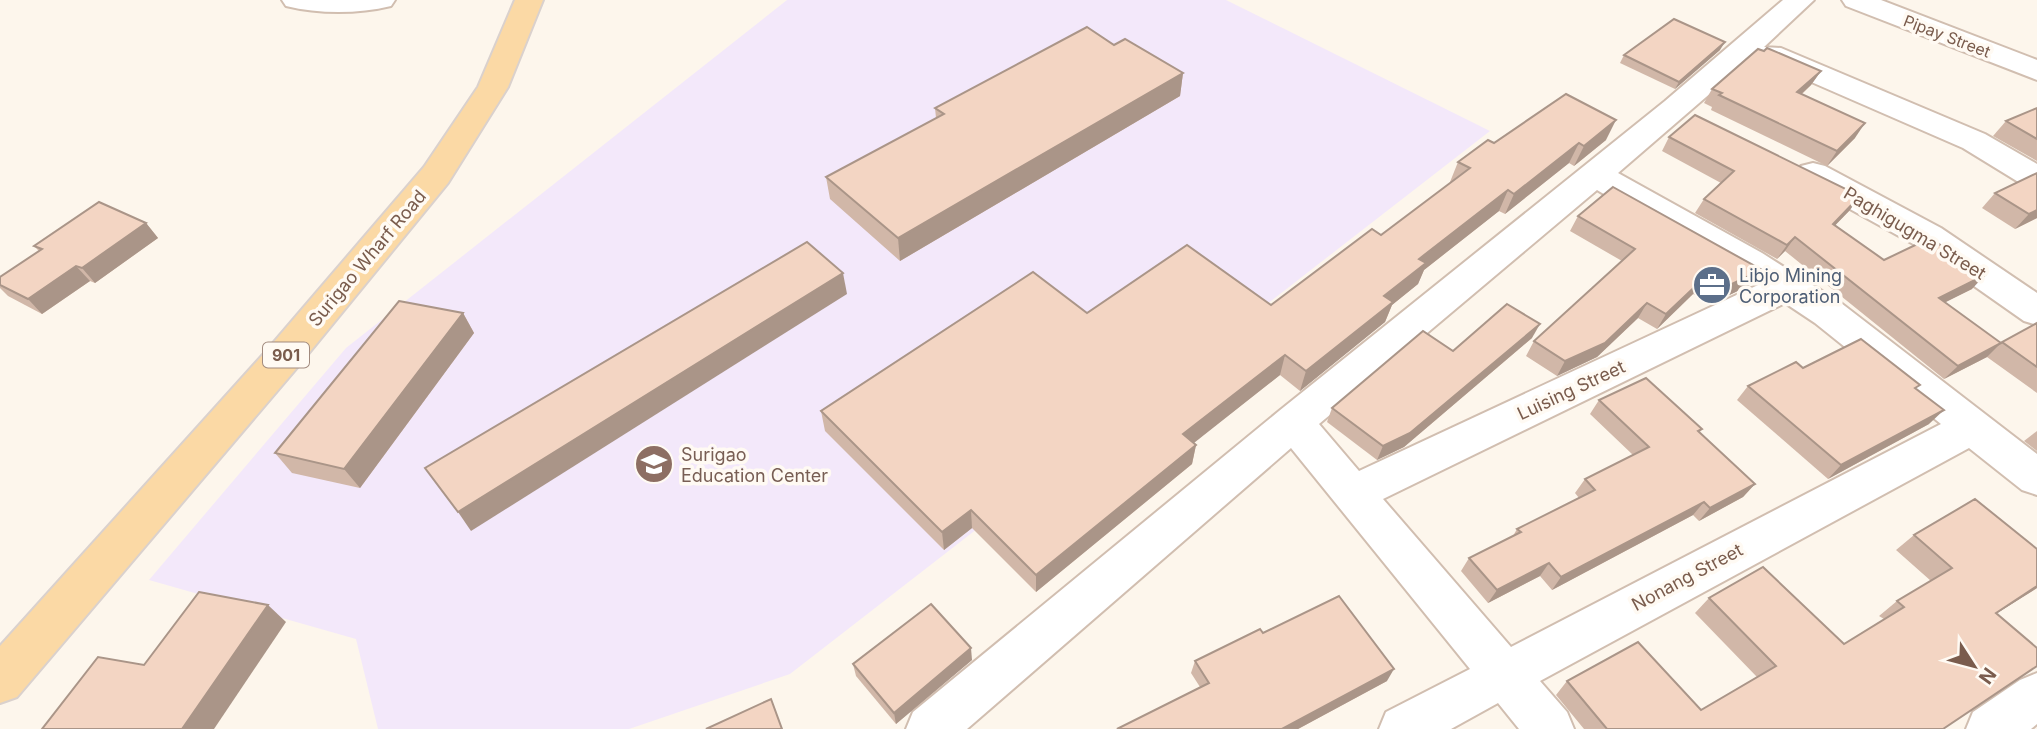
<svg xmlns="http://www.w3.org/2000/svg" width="2037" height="729" viewBox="0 0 2037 729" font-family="Inter,sans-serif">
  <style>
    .education { fill: #f3e8fa }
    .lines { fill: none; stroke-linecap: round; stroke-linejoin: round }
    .minor-casing { stroke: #d1beb0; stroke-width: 4 }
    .major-casing { stroke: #dad1cd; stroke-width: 4 }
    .minor { fill: #fff; fill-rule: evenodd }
    .major { fill: #fbd9a5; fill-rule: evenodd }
    .wall { fill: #d1b7a8 }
    .shaded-wall { fill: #aa9588 }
    .building { fill: #f3d5c3; stroke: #aa9588; stroke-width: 2 }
    .labels { text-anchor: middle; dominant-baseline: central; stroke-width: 7; stroke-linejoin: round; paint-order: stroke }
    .far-street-label { font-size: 16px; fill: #7a5c4d; stroke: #fffaf3 }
    .shield { fill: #fffaf3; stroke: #a28b7f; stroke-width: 2 }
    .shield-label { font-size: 16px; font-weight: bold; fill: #7a5c4d }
    .street-label { font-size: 18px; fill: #7a5c4d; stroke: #fffaf3 }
    .service-label { font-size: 18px; fill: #4e5e75; stroke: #fffaf3; text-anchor: start }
    .education-label { font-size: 18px; fill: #785e54; stroke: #fffaf3; text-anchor: start }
  </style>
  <rect width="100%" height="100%" fill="#fdf6ec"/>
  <!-- education -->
  <polygon class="education" points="787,0 1226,0 1490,131 790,674 629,729 378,729 356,639 149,580 346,348"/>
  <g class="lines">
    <defs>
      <g id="minor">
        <path d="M282,0h113l-4,6c-33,8 -72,8 -105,0z"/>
        <path d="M1783,0h31l-50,47 17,1 204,86 52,30v25l-12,-3 -62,-38 -202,-88 -4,-7 -139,120 144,80 79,50 196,151v41l-15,-5 -53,-42 -429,233 27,31 7,17h-55l-21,-26 -47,26h-72l7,-17 84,-43 -179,-221 -324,281h-61l7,-17 366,-301 386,-310zM1597,190l161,95 -399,186 -40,-47zM1785,303l30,20 126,101 -430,223 -128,-148z"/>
        <polygon points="1842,0 1881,0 2037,60 2037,80 1846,6"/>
        <polygon points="1813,163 1825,166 1941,228 2037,293 2037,325 2024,321 1917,246 1801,182 1796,174 1801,166"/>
        <polygon points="2037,673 2037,724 2031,729 1966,729 1973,712 2020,680"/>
      </g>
      <polygon id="major" points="515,0 543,0 508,87 448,183 295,370 17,697 0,703 0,646 267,350 424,167 478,87"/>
    </defs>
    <!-- minor casing -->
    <use href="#minor" class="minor-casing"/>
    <!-- major casing -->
    <use href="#major" class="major-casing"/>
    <!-- minor -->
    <use href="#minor" class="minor"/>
    <!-- major -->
    <use href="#major" class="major"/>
  </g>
  <!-- wall -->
  <g class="wall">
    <polygon points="1114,45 1183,73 1180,96 900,261 830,199 826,177 936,118 935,108"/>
    <polygon points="1720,50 1675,89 1620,63 1624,55"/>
    <polygon points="1764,51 1821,71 1811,85 1802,94 1855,138 1827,166 1711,110 1712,107 1704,103 1712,89"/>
    <polygon points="2037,108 2037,161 1993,136 2006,121"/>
    <polygon points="1669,137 1850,210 1835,225 1884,260 1972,289 1945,302 2001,343 2037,323 2037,393 1987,357 1944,379 1785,251 1777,259 1695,213 1704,199 1721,183 1662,151"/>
    <polygon points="1606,140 1574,166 1569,163 1505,214 1499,211 1424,270 1418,284 1392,305 1385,322 1300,391 1280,375 1193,443 1196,445 1192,464 1036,592 972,528 944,550 825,431 821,411 1087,313 1271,305 1381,235 1451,183 1450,182 1458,162 1494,143"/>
    <polygon points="1995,193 2037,218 2015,229 1982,208"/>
    <polygon points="1578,216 1752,284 1711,304 1693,294 1657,329 1638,318 1597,357 1557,376 1526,356 1534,341 1622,261 1570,231"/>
    <polygon points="146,223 158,238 95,283 90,281 42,314 8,296 0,288 0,277 39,251 34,246"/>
    <polygon points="463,313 474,333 360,488 292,473 275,453"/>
    <polygon points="1532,338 1404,447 1377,460 1327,422 1332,408 1453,351"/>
    <polygon points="1803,368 1917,389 1929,424 1828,479 1737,400 1748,386"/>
    <polygon points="1599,400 1702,429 1699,433 1755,484 1743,497 1699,521 1693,515 1552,590 1540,576 1488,603 1461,571 1469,558 1513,536 1517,529 1579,498 1575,493 1585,479 1633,455 1590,414"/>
    <polygon points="2037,431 2037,451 2024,441"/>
    <polygon points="1914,535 2037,549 2037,588 1997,613 1943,729 1584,729 1556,695 1567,681 1701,710 1757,677 1695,613 1709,598 1844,644 1884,619 1879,616 1897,601 1931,581 1896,550"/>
    <polygon points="1263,633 1387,681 1298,729 1117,729 1200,687 1191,673 1195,661"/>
    <polygon points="972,660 896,724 856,676 853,664"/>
  </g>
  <!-- shaded-wall -->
  <g class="shaded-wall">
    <polygon points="1725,42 1720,50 1675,89 1679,82"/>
    <polygon points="1821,71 1811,85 1787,107 1797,92"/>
    <polygon points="1183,73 1180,96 900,261 898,238"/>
    <polygon points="1616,120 1606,140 1574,166 1584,146"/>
    <polygon points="1865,123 1855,138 1827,166 1837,151"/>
    <polygon points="1579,143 1569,163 1505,214 1514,194"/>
    <polygon points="1508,190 1499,211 1424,270 1418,284 1392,305 1385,322 1300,391 1306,371 1384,296 1419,259"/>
    <polygon points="1860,196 1850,210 1823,238 1833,224"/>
    <polygon points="2037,210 2037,218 2015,229 2029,214"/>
    <polygon points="146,223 158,238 95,283 82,268"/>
    <polygon points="1795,237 1785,251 1777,259 1787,245"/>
    <polygon points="76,266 90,281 42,314 28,299"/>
    <polygon points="1762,270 1752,284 1711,304 1721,289"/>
    <polygon points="843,273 847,294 471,531 458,512"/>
    <polygon points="1985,275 1972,289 1926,312 1939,298"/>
    <polygon points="1703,279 1693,294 1657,329 1666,314"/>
    <polygon points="1647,303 1638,318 1597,357 1557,376 1565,361"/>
    <polygon points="463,313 474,333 360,488 344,469"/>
    <polygon points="1540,324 1532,338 1404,447 1377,460 1383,446"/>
    <polygon points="2001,343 1987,357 1944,379 1958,366"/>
    <polygon points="1285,355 1280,375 1180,454 1183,434"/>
    <polygon points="1944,410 1929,424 1828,479 1841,465"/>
    <polygon points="1196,445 1192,464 1036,592 1036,575"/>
    <polygon points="1755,484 1743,497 1699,521 1710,508"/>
    <polygon points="1704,502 1693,515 1552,590 1561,577"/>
    <polygon points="971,510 972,528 944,550 942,532"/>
    <polygon points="1549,563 1540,576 1488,603 1497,590"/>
    <polygon points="2037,586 2037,588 1975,627 1996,613"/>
    <polygon points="268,605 286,622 214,729 182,729"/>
    <polygon points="971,648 972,660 896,724 894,713"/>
    <polygon points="1394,669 1387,681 1298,729 1282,729"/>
  </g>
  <!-- building -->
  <g class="building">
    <polygon points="1674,19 1725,42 1679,82 1624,55"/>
    <polygon points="1087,27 1114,45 1125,39 1183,73 898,238 826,177 944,114 935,108"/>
    <polygon points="1767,48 1821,71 1797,92 1865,123 1837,151 1719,95 1722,93 1712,89 1758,49 1764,51"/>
    <polygon points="1566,94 1616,120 1584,146 1579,143 1514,194 1508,190 1419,259 1426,263 1384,296 1393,302 1306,371 1285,355 1183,434 1196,445 1036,575 971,510 942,532 821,411 1033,272 1087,313 1187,245 1271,305 1372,229 1381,235 1470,168 1458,162 1488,140 1494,143"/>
    <polygon points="2037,108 2037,139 2006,121"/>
    <polygon points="1695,115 1860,196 1833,224 1884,260 1930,238 1985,275 1939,298 2001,343 1958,366 1795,237 1787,245 1704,199 1734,171 1669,137"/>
    <polygon points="2037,173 2037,210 2029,214 1995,193"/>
    <polygon points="1613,187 1762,270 1721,289 1703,279 1666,314 1647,303 1605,343 1565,361 1534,341 1635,249 1578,216"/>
    <polygon points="99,202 146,223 82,268 76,266 28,299 0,285 0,277 42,249 34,246"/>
    <polygon points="807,242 843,273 458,512 425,468"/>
    <polygon points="399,301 463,313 344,469 275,453"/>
    <polygon points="1507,304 1540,324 1410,433 1383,446 1332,408 1423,331 1453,351"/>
    <polygon points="2037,323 2037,367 2002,342"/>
    <polygon points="1861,339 1920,385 1915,388 1944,410 1841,465 1748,386 1796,362 1803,368"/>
    <polygon points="1646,378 1702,429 1698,431 1755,484 1710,508 1704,502 1561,577 1549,563 1497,590 1469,558 1521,532 1517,529 1595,490 1585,479 1649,447 1599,400"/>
    <polygon points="1975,499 2037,549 2037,586 1996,613 2037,648 2037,666 1943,729 1607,729 1567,681 1638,642 1701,710 1776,666 1709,598 1763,567 1844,644 1904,607 1897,601 1952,568 1914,535"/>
    <polygon points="199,592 268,605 182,729 42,729 98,657 144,665"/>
    <polygon points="1339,596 1394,669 1282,729 1117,729 1209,683 1195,661 1260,629 1263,633"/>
    <polygon points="931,604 971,648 894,713 853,664"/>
    <polygon points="771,699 782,729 706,729"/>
  </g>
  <!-- icons -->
  <defs>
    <symbol id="office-disc" viewBox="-11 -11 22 22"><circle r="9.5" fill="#5c6f8a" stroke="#fffaf3"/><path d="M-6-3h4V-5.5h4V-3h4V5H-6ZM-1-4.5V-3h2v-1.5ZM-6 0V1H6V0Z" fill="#fff"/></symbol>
    <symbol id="university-disc" viewBox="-11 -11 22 22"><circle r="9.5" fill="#8d6e63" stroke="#fffaf3"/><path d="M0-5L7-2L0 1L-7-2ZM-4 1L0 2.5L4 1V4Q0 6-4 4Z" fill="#fff"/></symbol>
  </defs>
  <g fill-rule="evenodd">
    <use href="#office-disc" x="1690" y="263" width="44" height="44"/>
    <use href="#university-disc" x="632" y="442" width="44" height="44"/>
  </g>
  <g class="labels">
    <!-- far-street labels -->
    <g class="far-street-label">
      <text transform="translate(1947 36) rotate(21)">Pipay Street</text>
    </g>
    <!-- shield labels -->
    <rect class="shield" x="263" y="342.5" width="46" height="25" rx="5"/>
    <g class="shield-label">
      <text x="286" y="355">901</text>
    </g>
    <!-- street labels -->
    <g class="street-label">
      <text transform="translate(1915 233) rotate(31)">Paghigugma Street</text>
      <text transform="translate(367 258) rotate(-50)">Surigao Wharf Road</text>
      <text transform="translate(1571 390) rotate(-25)">Luising Street</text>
      <text transform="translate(1687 577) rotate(-28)">Nonang Street</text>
    </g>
    <!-- service labels -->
    <g class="service-label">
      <text x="1739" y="275">Libjo Mining<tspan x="1739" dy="21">Corporation</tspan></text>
    </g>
    <!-- education labels -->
    <g class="education-label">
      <text x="681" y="454">Surigao<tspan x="681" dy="21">Education Center</tspan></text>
    </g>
  </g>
  <!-- north arrow -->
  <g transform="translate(1974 666) rotate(126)" stroke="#fffaf3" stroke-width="5" paint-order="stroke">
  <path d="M0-5L12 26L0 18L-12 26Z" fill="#7a5c4d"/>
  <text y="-10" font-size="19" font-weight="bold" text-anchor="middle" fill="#7a5c4d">N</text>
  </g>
</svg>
